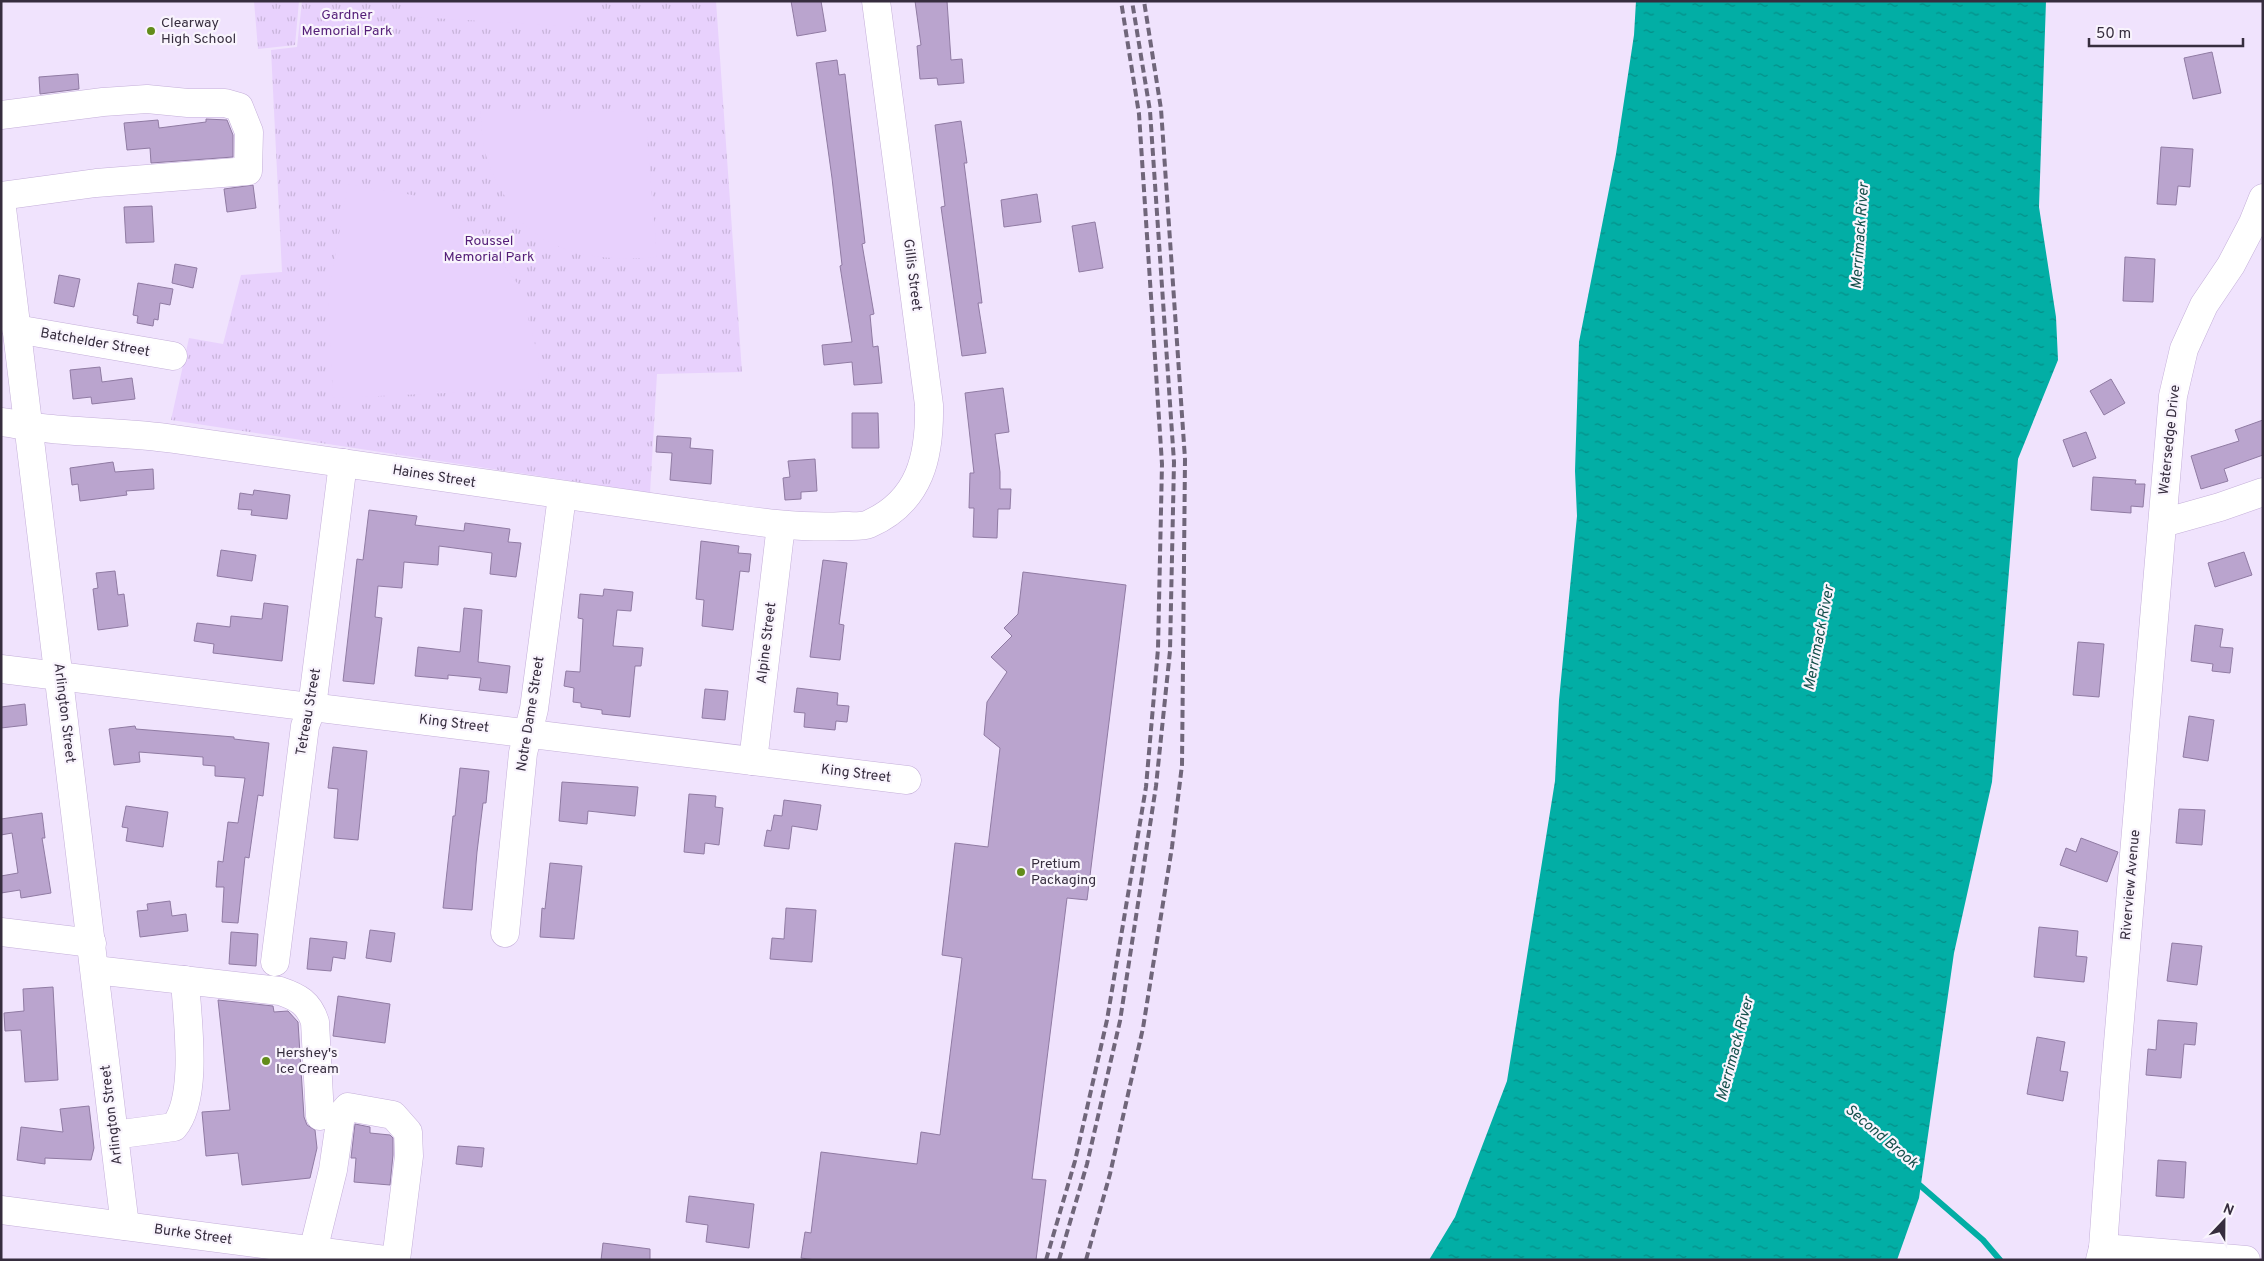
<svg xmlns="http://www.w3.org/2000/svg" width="2264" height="1261" viewBox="0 0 2264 1261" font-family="Overpass,sans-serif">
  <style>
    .grass { fill: url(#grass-tufts) }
    .pitch { fill: #e8d1fd }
    .water { fill: url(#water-ripples) }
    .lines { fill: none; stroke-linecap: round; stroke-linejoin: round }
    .stream { stroke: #02aea5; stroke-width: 6 }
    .building { fill: #baa4ce; stroke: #907ba3 }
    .minor-casing { stroke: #c4afd9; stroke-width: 29 }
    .minor { stroke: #fff; stroke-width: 28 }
    .rail { stroke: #70667a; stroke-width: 4; stroke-dasharray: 8 4; stroke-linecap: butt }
    .poi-dot { fill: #628c1a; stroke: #f9f4fd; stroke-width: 2 }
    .labels { text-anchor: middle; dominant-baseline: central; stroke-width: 4.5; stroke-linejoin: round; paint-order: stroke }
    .park-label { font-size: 14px; fill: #541e78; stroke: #f9f4fd }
    .poi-label { font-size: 14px; fill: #362d3e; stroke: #f9f4fd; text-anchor: start }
    .street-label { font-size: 14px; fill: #362d3e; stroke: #f9f4fd }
    .water-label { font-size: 15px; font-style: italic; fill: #15504b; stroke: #f9f4fd }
  </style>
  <defs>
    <pattern id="grass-tufts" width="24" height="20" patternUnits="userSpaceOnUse" patternTransform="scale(1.25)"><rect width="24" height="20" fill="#e8d1fd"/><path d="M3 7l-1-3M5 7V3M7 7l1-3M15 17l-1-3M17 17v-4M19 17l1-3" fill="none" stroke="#c8b4da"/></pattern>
    <pattern id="water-ripples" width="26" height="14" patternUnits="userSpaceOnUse" patternTransform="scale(1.25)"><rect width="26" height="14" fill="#02aea5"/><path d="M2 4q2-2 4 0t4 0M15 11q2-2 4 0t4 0" fill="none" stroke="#058e88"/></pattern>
  </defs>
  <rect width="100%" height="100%" fill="#f0e3fd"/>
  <!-- grass -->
  <g class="grass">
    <polygon points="254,1 299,1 295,45 258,49"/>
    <polygon points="302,1 716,1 742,372 657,374 650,493 171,420 189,338 223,344 241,275 282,272 271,50 297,47"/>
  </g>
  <!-- pitch -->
  <g class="pitch">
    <polygon points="417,1 582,1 580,27 416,17"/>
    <path d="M481,110l164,2 12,145c-48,5 -103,0 -138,-38 -6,-7 -11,-18 -16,-26 -16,-26 -23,-52 -22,-83z"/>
    <polygon points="348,184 418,196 456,215 488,244 520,287 538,356 539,389 333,398 328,296"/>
  </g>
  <!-- water -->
  <polygon class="water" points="1636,1 2046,1 2039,207 2056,317 2058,360 2018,459 1992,782 1954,953 1919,1198 1897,1260 1429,1260 1455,1217 1507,1081 1555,781 1559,700 1577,516 1575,471 1579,342 1616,154 1634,35"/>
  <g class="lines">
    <!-- stream -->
    <polyline class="stream" points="1915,1181 1983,1240 2000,1260"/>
  </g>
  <!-- building -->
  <g class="building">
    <polygon points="791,1 821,1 826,31 797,36"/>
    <polygon points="915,1 947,1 951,60 962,59 964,83 938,85 937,78 920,79 917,46 921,45"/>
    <polygon points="2212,52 2221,93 2193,99 2184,58"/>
    <polygon points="837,60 839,75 845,74 865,243 862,244 874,314 870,315 873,347 878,346 882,383 854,385 852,362 824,365 822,345 852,342 840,266 842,265 832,178 816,63"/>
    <polygon points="78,74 79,89 40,94 39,77"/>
    <polygon points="206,119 227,120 233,135 233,157 151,163 150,148 127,150 124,123 158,120 159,128 206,122"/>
    <polygon points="961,121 967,163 964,163 982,303 978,303 986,353 962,356 941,207 945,206 935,125"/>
    <polygon points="2161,147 2193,149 2190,187 2178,186 2176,205 2157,204"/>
    <polygon points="253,185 256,208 227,212 224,189"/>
    <polygon points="1037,194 1041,222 1004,227 1001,200"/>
    <polygon points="152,206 154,242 126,243 124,207"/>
    <polygon points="1095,222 1103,268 1079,272 1072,226"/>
    <polygon points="2125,257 2155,259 2153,302 2123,301"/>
    <polygon points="175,264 197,268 193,288 172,283"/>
    <polygon points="59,275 80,279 74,307 54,303"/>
    <polygon points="138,283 173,289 170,305 160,303 158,320 154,319 153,326 137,323 138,316 133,315"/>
    <polygon points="100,367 102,382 132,378 135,399 92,404 91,397 73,399 70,370"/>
    <polygon points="2111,379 2125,403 2104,415 2090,391"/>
    <polygon points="1003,388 1009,432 995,434 1000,472 1000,489 1011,489 1010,509 998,509 997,538 973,537 974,508 969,508 970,473 974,473 965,393"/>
    <polygon points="852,413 878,413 879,448 852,448"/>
    <polygon points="2263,420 2263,455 2224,469 2228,481 2201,489 2191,456 2239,441 2235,430"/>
    <polygon points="2086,432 2096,458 2073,467 2063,440"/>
    <polygon points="657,436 691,438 690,448 713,450 711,484 670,480 672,453 656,452"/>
    <polygon points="815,459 817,491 801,492 801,499 785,500 783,478 790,477 788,461"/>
    <polygon points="113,462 115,472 153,469 154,489 126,491 127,495 80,501 78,484 72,485 70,468"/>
    <polygon points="2093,477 2136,480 2135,484 2145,484 2143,507 2131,506 2131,513 2091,510"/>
    <polygon points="254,490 290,495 287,519 251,515 252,510 238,509 240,493 253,495"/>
    <polygon points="369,510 417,516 415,525 464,531 465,523 510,529 508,542 521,543 516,577 490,574 492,553 439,546 438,565 404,562 402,588 378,586 375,617 382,618 374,684 343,681 357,559 363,560"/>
    <polygon points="701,541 739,546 738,553 751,554 749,572 740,571 733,630 702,626 704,600 696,599"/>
    <polygon points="221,550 256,555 252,581 217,576"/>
    <polygon points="2244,552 2252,575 2215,587 2208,563"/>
    <polygon points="823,560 847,563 839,624 844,625 840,660 810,657"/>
    <polygon points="115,571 118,595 124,594 128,626 98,630 93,589 98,588 96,573"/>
    <polygon points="1023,572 1126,585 1087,900 1067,898 1032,1179 1046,1180 1036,1260 816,1260 801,1258 805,1232 811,1233 821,1152 917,1164 921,1132 940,1135 962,958 942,955 955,843 988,847 1000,748 984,735 987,702 1007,672 991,657 1012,636 1004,628 1018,614"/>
    <polygon points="604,589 633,592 631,611 617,610 613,646 643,648 641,666 635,666 630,717 602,714 602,710 581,707 581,703 573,702 574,688 564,686 566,671 580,672 583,619 578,618 580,594 603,596"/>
    <polygon points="264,603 288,606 282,661 213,653 214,644 194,641 197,623 230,627 231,616 262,619"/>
    <polygon points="464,608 482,610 478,662 510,666 507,693 479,690 481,678 448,675 448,679 415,676 418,647 460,652"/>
    <polygon points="2195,625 2223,629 2220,647 2233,648 2230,673 2212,671 2213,664 2191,661"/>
    <polygon points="2078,642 2104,644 2099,697 2073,695"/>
    <polygon points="797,688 838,693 837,705 849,706 847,722 836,721 835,730 804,727 805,713 794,712"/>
    <polygon points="705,689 728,691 725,720 702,718"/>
    <polygon points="25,704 27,725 1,728 1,707"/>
    <polygon points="2189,716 2214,720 2208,761 2183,757"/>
    <polygon points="135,726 136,729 234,737 234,739 269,743 263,796 258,795 249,858 245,857 238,923 222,922 224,887 216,887 218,861 223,862 228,822 238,823 245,778 215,776 215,766 203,765 203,757 139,752 140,762 114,765 109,729"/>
    <polygon points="333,747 367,751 358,840 334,838 338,789 328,788"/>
    <polygon points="460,768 489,771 486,803 483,803 477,852 472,910 443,908 453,816 455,816"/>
    <polygon points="562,782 638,787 635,816 588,811 587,824 559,821"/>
    <polygon points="689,794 716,796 715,807 723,808 719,845 705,843 704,854 684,852"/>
    <polygon points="784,800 821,805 817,830 792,826 789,849 764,846 767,830 771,831 774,815 782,816"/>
    <polygon points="126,806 168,812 163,847 126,841 128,828 122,827"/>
    <polygon points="2179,809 2205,810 2202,845 2176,843"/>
    <polygon points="42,813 45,838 42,838 51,893 21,898 20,890 1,893 1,876 18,873 12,833 1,835 1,819"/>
    <polygon points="2081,838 2118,852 2107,882 2060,865 2066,848 2076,852"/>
    <polygon points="550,863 582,866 574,939 540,937 542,908 545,909"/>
    <polygon points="170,901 172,916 186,914 188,931 140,937 137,911 148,910 147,904"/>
    <polygon points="786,908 816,910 812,962 770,959 772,938 784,939"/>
    <polygon points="2039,927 2078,931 2076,956 2087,957 2084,982 2034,977"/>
    <polygon points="370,930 395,933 391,962 366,958"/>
    <polygon points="231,932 258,934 256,966 229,964"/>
    <polygon points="310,938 347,942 345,959 333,957 331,971 307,969"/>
    <polygon points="2172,943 2202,946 2197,985 2167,981"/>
    <polygon points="53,987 58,1080 25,1082 21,1030 5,1031 4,1013 24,1011 23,989"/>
    <polygon points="338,996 390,1004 385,1043 333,1036"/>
    <polygon points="218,1000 273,1006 274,1012 288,1011 298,1022 304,1117 307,1125 315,1130 317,1148 310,1178 242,1185 238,1153 206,1156 202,1112 230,1110"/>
    <polygon points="2158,1020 2197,1023 2195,1045 2184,1044 2181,1078 2146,1075 2148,1049 2156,1050"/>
    <polygon points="2037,1037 2065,1042 2060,1071 2068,1072 2063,1101 2027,1094"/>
    <polygon points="89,1106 94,1148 91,1160 45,1158 45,1164 17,1160 21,1127 63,1132 60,1109"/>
    <polygon points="355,1124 370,1127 370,1133 390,1135 393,1138 393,1155 390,1185 354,1182 356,1158 351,1158"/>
    <polygon points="458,1146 484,1148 482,1167 456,1164"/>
    <polygon points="2158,1160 2186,1162 2184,1198 2156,1196"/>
    <polygon points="689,1196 754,1204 749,1248 706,1242 708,1225 686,1222"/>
    <polygon points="603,1243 650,1249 650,1260 601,1260"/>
  </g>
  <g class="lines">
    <defs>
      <g id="minor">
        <polyline points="1,115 103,102 147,99 188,103 225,103 239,107 249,132 248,171 96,183 1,196"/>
        <polyline points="1,200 125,1226"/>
        <polyline points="16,329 173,356"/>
        <path d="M1,422c17,2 34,6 51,7 41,4 82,4 122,10 171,23 341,50 512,73 52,7 105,17 158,14 8,0 18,1 25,-2 52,-23 61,-69 60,-119l-53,-404"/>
        <polyline points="2163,523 2220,507 2263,492"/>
        <polyline points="1,669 907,780"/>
        <polyline points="753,761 781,525"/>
        <polyline points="1,932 92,943"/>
        <polyline points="505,933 523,753 534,709 562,496"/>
        <polyline points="275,962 305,726 312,707 343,463"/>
        <path d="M95,970l185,21c18,6 29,12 35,31l5,94"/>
        <path d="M114,1135l60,-8c25,-30 13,-109 11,-147"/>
        <polyline points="1,1210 385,1260"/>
        <polyline points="2103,1248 2246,1260"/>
        <polyline points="313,1251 333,1170 341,1115 348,1107 393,1115 408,1132 409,1156 396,1260"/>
        <polyline points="2100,1260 2103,1248 2115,1078 2173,396 2184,349 2204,305 2231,265 2253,223 2263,198"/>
      </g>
    </defs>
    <!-- minor casing -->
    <use href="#minor" class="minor-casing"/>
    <!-- minor -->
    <use href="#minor" class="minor"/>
    <!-- rail -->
    <g class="rail">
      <polyline points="1046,1260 1075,1161 1107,1020 1146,787 1158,649 1162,464 1139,114 1121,1"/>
      <polyline points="1059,1260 1087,1164 1120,1021 1156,786 1170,651 1174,462 1150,111 1132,1"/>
      <polyline points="1086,1260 1110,1174 1143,1028 1172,847 1182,765 1185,459 1161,109 1144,1"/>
    </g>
  </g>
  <!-- markers -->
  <g class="poi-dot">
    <circle cx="151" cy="31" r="5"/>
    <circle cx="1021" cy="872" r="5"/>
    <circle cx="266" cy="1061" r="5"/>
  </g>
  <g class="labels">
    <!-- park labels -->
    <g class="park-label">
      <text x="347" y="15">Gardner<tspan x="347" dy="16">Memorial Park</tspan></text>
      <text x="489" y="241">Roussel<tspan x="489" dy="16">Memorial Park</tspan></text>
    </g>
    <!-- poi labels -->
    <g class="poi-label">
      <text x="161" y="23">Clearway<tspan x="161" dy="16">High School</tspan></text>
      <text x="1031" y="864">Pretium<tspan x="1031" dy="16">Packaging</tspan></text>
      <text x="276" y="1053">Hershey's<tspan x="276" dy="16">Ice Cream</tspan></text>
    </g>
    <!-- street labels -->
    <g class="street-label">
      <text transform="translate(912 275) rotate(83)">Gillis Street</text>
      <text transform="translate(95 343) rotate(10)">Batchelder Street</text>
      <text transform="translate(2170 440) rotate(-84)">Watersedge Drive</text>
      <text transform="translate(434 477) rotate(9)">Haines Street</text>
      <text transform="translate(767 643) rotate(-83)">Alpine Street</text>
      <text transform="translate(309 712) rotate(-80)">Tetreau Street</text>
      <text transform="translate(64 713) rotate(83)">Arlington Street</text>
      <text transform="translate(531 714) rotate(-81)">Notre Dame Street</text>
      <text transform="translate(454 724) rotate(7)">King Street</text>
      <text transform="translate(856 774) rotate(7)">King Street</text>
      <text transform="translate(2131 885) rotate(-85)">Riverview Avenue</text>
      <text transform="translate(112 1115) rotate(-97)">Arlington Street</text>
      <text transform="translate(193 1235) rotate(8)">Burke Street</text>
    </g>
    <!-- water labels -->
    <g class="water-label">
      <text transform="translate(1861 236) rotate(-86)">Merrimack River</text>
      <text transform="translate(1820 638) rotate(-79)">Merrimack River</text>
      <text transform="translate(1736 1049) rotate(-75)">Merrimack River</text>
      <text transform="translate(1881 1137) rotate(40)">Second Brook</text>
    </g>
  </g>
  <!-- border -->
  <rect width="2264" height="1261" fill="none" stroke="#362d3e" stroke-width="5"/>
  <!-- north arrow -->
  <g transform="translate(2224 1221) rotate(22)" stroke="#f9f4fd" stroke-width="4" paint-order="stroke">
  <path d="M0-4L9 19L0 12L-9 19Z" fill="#362d3e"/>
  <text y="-8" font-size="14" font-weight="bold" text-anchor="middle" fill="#362d3e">N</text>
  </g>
  <!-- scale -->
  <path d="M2089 38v8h154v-8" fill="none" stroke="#362d3e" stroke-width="2.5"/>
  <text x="2096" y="38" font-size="15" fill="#362d3e" stroke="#f9f4fd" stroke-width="4" paint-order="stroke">50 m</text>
</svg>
